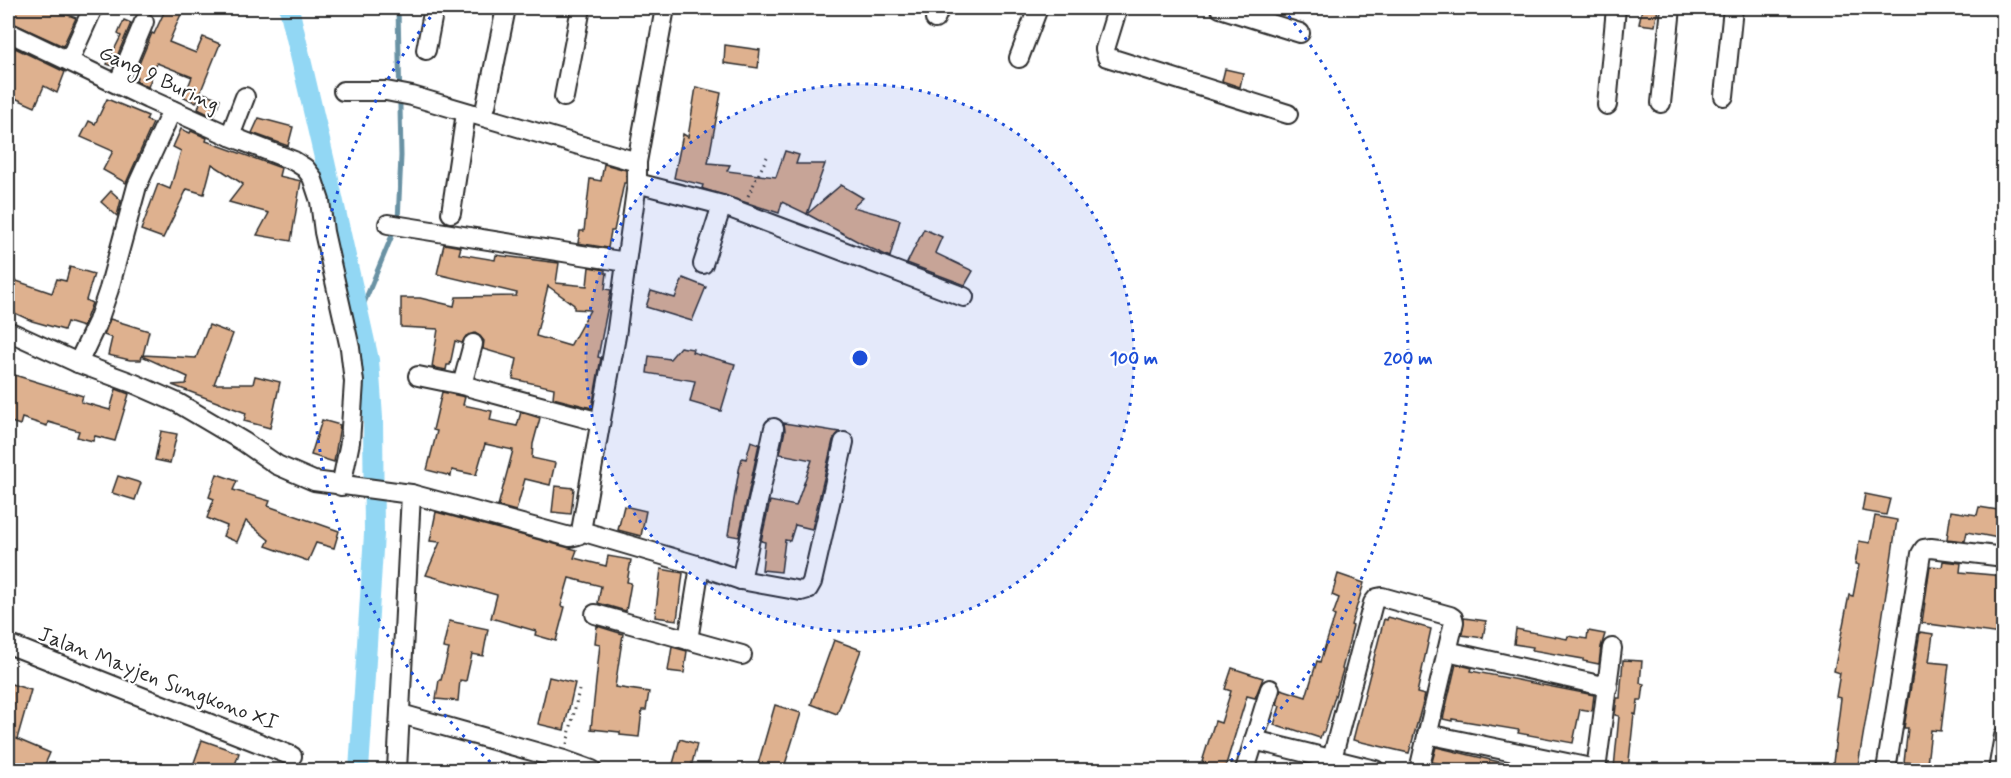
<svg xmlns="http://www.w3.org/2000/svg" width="2011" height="778" viewBox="0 0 2011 778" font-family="Mynerve,sans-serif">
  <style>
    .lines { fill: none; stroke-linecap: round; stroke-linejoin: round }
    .stream { stroke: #6992a4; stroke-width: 5 }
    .canal { stroke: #92d7f4; stroke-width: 20 }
    .building { fill: #deb18f; stroke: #2b2b2b; stroke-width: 1.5; fill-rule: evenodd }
    .minor-casing { stroke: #2b2b2b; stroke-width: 22 }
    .path { stroke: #2b2b2b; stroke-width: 3; stroke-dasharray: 1.5 4.5; stroke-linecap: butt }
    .minor { stroke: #fff; stroke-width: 18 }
    .ring { fill: none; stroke: #1d4ed8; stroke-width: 3; stroke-dasharray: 3 6 }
    .labels { text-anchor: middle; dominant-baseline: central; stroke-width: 4.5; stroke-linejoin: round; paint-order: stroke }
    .street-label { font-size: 21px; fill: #2b2b2b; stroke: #fff }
    .centre { fill: #1d4ed8; stroke: #fff; stroke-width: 3 }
    .ring-label { font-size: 18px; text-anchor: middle; font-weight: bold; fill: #1d4ed8; stroke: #fff; stroke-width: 4.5; stroke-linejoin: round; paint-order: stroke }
  </style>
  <rect width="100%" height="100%" fill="#fff"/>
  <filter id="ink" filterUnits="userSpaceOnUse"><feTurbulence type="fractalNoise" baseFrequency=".0167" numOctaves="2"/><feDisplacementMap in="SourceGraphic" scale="12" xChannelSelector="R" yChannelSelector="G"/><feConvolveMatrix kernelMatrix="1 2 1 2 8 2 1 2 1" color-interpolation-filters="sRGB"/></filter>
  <g filter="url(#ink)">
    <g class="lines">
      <!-- stream -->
      <polyline class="stream" points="359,315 398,221 401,156 398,8"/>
      <!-- canal -->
      <polyline class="canal" points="289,8 325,162 369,360 373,418 374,534 359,770"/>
    </g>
    <!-- building -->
    <g class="building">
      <polygon points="8,8 51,8 76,18 63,46 8,21"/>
      <polygon points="166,8 173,8 182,12 169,42 196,53 203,37 220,44 196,103 184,97 192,77 157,63 148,87 136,81 137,77 134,76 152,33 154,34"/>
      <polygon points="1642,8 1658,9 1655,26 1639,24"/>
      <polygon points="124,20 131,23 113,66 107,64 121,36 118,34"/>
      <polygon points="725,45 760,50 758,68 724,63"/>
      <polygon points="15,48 65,72 57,93 44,86 35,107 8,95 8,64"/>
      <polygon points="1225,69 1243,73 1240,87 1222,81"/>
      <polygon points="696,87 721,93 708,163 730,165 727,171 776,177 785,151 799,155 796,164 825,164 807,214 782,202 779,213 704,189 702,188 703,185 674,178 683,134 688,137"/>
      <polygon points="203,93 220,99 214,117 198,109"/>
      <polygon points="107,99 148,116 146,120 153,123 126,183 103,170 113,151 81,137 89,121 95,124"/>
      <polygon points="259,118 293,127 288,146 252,133"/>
      <polygon points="181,129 190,133 191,131 207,138 206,141 281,168 279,176 301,181 291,241 257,235 269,213 229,202 243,184 212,164 204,194 187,189 163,238 141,230 158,184 170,189 181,151 173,147"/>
      <polygon points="604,164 626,170 626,183 624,183 614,231 611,231 608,248 578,243 580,231 584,231 590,179 601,181"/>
      <polygon points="841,185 863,198 853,207 900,220 890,257 868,247 807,214"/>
      <polygon points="111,191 121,200 117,216 101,202"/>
      <polygon points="924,229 942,237 935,253 973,271 965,285 907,263"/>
      <path d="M444,244l17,3 -2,7 36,6 1,-5 63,8 -3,20 31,3 2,-19 16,3v3h2l-2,16 6,1 -13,67 3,1 -9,50 -39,-10 1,-10 -41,-9 4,-20 -34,-10 1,-8 -4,-5 -5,-3 -9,3 -4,7 -7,-2 -5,24h-3l-1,5 -14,-3 6,-38 -37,-2v-29h19l34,8 2,-9 60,-1 1,-3 -80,-19zM548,286l26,19v4l16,1 -20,36 -34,-10z"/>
      <polygon points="70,267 94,274 86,300 92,303 83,327 67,322 64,330 32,321 8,310 8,278 52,293 57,279 66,281"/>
      <polygon points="683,278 706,287 692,321 646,307 651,291 675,298"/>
      <polygon points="110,319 149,331 143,355 196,358 209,325 233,334 214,384 253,384 255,376 280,382 270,428 244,421 246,413 172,385 186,384 188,377 142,356 141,360 130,360 108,355 112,338 104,335"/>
      <polygon points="680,347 693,349 692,352 735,364 721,411 690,402 695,381 647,373 649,356 670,359"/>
      <polygon points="8,373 83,396 81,402 110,410 116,389 129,394 115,441 95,436 93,441 77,437 79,431 48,422 47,426 22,418 20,425 8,421"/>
      <polygon points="442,392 465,397 463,405 492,411 490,420 517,426 521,412 540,418 533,444 532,458 555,463 550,485 525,479 516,511 498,506 513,450 485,444 476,475 452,470 451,476 427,470 437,431 433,430"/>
      <polygon points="322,420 340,425 334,462 311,455"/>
      <polygon points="784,423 840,432 833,440 812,529 795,525 790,541 785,540 781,572 762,570 765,542 761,541 770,501 796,506 812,460 780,454 785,430"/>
      <polygon points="161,431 177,434 170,463 155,460"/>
      <polygon points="751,441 759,444 739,537 728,535 739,470 742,458 746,459"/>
      <polygon points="217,474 237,481 233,490 270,501 268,506 339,531 334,548 316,543 308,561 266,546 269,540 246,521 237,542 223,536 227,526 207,518 214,499 209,497"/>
      <polygon points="118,476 141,483 135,500 112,493"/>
      <polygon points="555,486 574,488 571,514 552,512"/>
      <polygon points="1865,494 1890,499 1886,515 1862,511"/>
      <polygon points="624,506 646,511 641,536 618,530"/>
      <polygon points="1979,507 2004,511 2004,539 1967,532 1965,541 1947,539 1951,511 1977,515"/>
      <polygon points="436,512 577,550 574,558 606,566 608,556 631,560 627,582 631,583 626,611 598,603 601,586 569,578 561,606 565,607 556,641 535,635 536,631 491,618 497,595 426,575 440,542 430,541"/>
      <polygon points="1875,516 1897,520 1877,653 1857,771 1832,771 1841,698 1836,697 1840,673 1834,671 1849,595 1853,596 1859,565 1855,564 1859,541 1870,543"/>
      <polygon points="1943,561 1961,563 1960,572 2004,576 2003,602 2000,634 1922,623 1930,566 1942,567"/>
      <polygon points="661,569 683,573 677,620 655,617"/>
      <polygon points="1338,574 1364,583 1351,625 1353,626 1342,669 1343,670 1324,732 1322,732 1320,738 1289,728 1289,730 1274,725 1280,706 1277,705 1281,689 1306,697 1317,661 1320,662 1335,616 1333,615 1339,598 1332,595"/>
      <polygon points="1388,617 1431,629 1417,693 1425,695 1409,753 1353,740 1384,619 1387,620"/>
      <polygon points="1464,618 1486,621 1483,638 1462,635"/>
      <polygon points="449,621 488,629 483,656 472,654 466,681 460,680 458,701 436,699 439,680 441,680 449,649 443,648"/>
      <polygon points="597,626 623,634 615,687 649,692 646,710 642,710 639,737 620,735 620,732 591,729 600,644 595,643"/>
      <polygon points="1516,629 1567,639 1568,636 1587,639 1588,631 1605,634 1601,647 1599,664 1583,661 1583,659 1532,650 1533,647 1514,644"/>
      <polygon points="1920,632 1933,634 1929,662 1949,664 1941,731 1931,730 1927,764 1904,762 1908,728 1904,728"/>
      <polygon points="834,640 861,650 837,714 811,704"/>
      <polygon points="672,647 687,651 684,673 668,671"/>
      <polygon points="1623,660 1642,661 1640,683 1644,684 1642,700 1638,700 1636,715 1634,714 1628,770 1614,768 1619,716 1615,715 1617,698 1620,698"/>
      <polygon points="1456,664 1472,668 1471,671 1594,695 1592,711 1580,709 1573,743 1518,733 1519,730 1452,719 1452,721 1443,719"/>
      <polygon points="1232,668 1263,678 1255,698 1247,696 1224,771 1205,771 1208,764 1202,762 1215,721 1221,723 1231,691 1225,689"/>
      <polygon points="549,677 575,683 564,730 538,724"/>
      <polygon points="8,683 31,690 17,739 50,753 42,771 24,771 8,764"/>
      <polygon points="775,705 801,713 783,771 756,771"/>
      <polygon points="680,739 697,744 690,771 671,771"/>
      <polygon points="202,740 239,753 233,771 191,771"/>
      <polygon points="1436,747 1512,765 1512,771 1470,771 1432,762"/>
    </g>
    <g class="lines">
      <defs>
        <g id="minor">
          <polyline points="1220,8 1300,33"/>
          <polyline points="1117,10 1105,49 1107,57 1288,114"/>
          <polyline points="935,19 940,8"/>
          <polyline points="8,32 148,99 230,136 294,161 305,168 312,177 320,201 324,232 350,348 354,382 350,442 341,486"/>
          <polyline points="426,50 434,8"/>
          <polyline points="1019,58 1038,8"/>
          <polyline points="69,61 93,8"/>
          <polyline points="118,84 144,22"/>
          <polyline points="343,91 386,91 412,96 637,162"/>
          <polyline points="1724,96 1733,8"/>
          <polyline points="564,97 581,8"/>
          <polyline points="1661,103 1671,8"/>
          <polyline points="1607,105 1616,8"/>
          <polyline points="486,106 506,8"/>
          <polyline points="230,136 245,97"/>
          <polyline points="637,183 722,205 964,297"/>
          <polyline points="451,213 466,113"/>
          <polyline points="388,224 626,262"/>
          <polyline points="703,264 722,205"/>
          <polyline points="8,331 78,363 135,384 178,403 244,442 277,465 314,481 411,494 570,537 578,535 581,531 616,336 637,183 637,162 665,8"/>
          <polyline points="78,363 98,321 109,289 137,186 172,110"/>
          <polyline points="418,376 462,385 600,422"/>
          <polyline points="462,385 473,344"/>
          <polyline points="581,531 700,566 741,580 801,591 808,589 812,582 844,442"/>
          <polyline points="741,580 774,428"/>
          <polyline points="595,614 742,655"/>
          <polyline points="688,640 700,566"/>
          <polyline points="8,644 292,756"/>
          <polyline points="1447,651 1608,687"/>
          <polyline points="401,714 564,760 592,770"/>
          <polyline points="1427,734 1596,769"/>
          <polyline points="1254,740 1375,770"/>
          <polyline points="397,770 411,494"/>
          <polyline points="1245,770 1270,689"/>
          <polyline points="1329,770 1373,603 1377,598 1382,597 1450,616 1453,618 1454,622 1419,770"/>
          <polyline points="1596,770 1612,648"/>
          <polyline points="1886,770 1921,554 1924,549 1931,548 2004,557"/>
          <polyline points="1998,770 2004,736"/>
        </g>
      </defs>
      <!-- minor casing -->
      <use href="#minor" class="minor-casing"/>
      <!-- path -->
      <g class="path">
        <polyline points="748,196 767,157"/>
        <polyline points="567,744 579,690"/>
      </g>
      <!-- minor -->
      <use href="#minor" class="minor"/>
    </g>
  </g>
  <!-- distance rings -->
  <circle cx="860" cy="358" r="274" fill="#1d4ed8" fill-opacity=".12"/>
  <g class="ring">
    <circle cx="860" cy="358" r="274"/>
    <path d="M497 768A548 548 0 0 1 437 9M1283 9A548 548 0 0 1 1223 768"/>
  </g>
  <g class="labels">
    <!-- street labels -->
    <g class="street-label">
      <text transform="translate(159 79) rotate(25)">Gang 9 Buring</text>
      <text transform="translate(158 679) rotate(21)">Jalan Mayjen Sungkono XI</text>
    </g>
  </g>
  <circle cx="860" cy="358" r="9" class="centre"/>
  <g class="ring-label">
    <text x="1134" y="364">100 m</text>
    <text x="1408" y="364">200 m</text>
  </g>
  <!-- margin -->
  <rect width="2011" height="778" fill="none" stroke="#fff" stroke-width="30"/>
  <rect x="15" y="15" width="1981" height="748" fill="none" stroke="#2b2b2b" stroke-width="2" filter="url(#ink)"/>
</svg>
